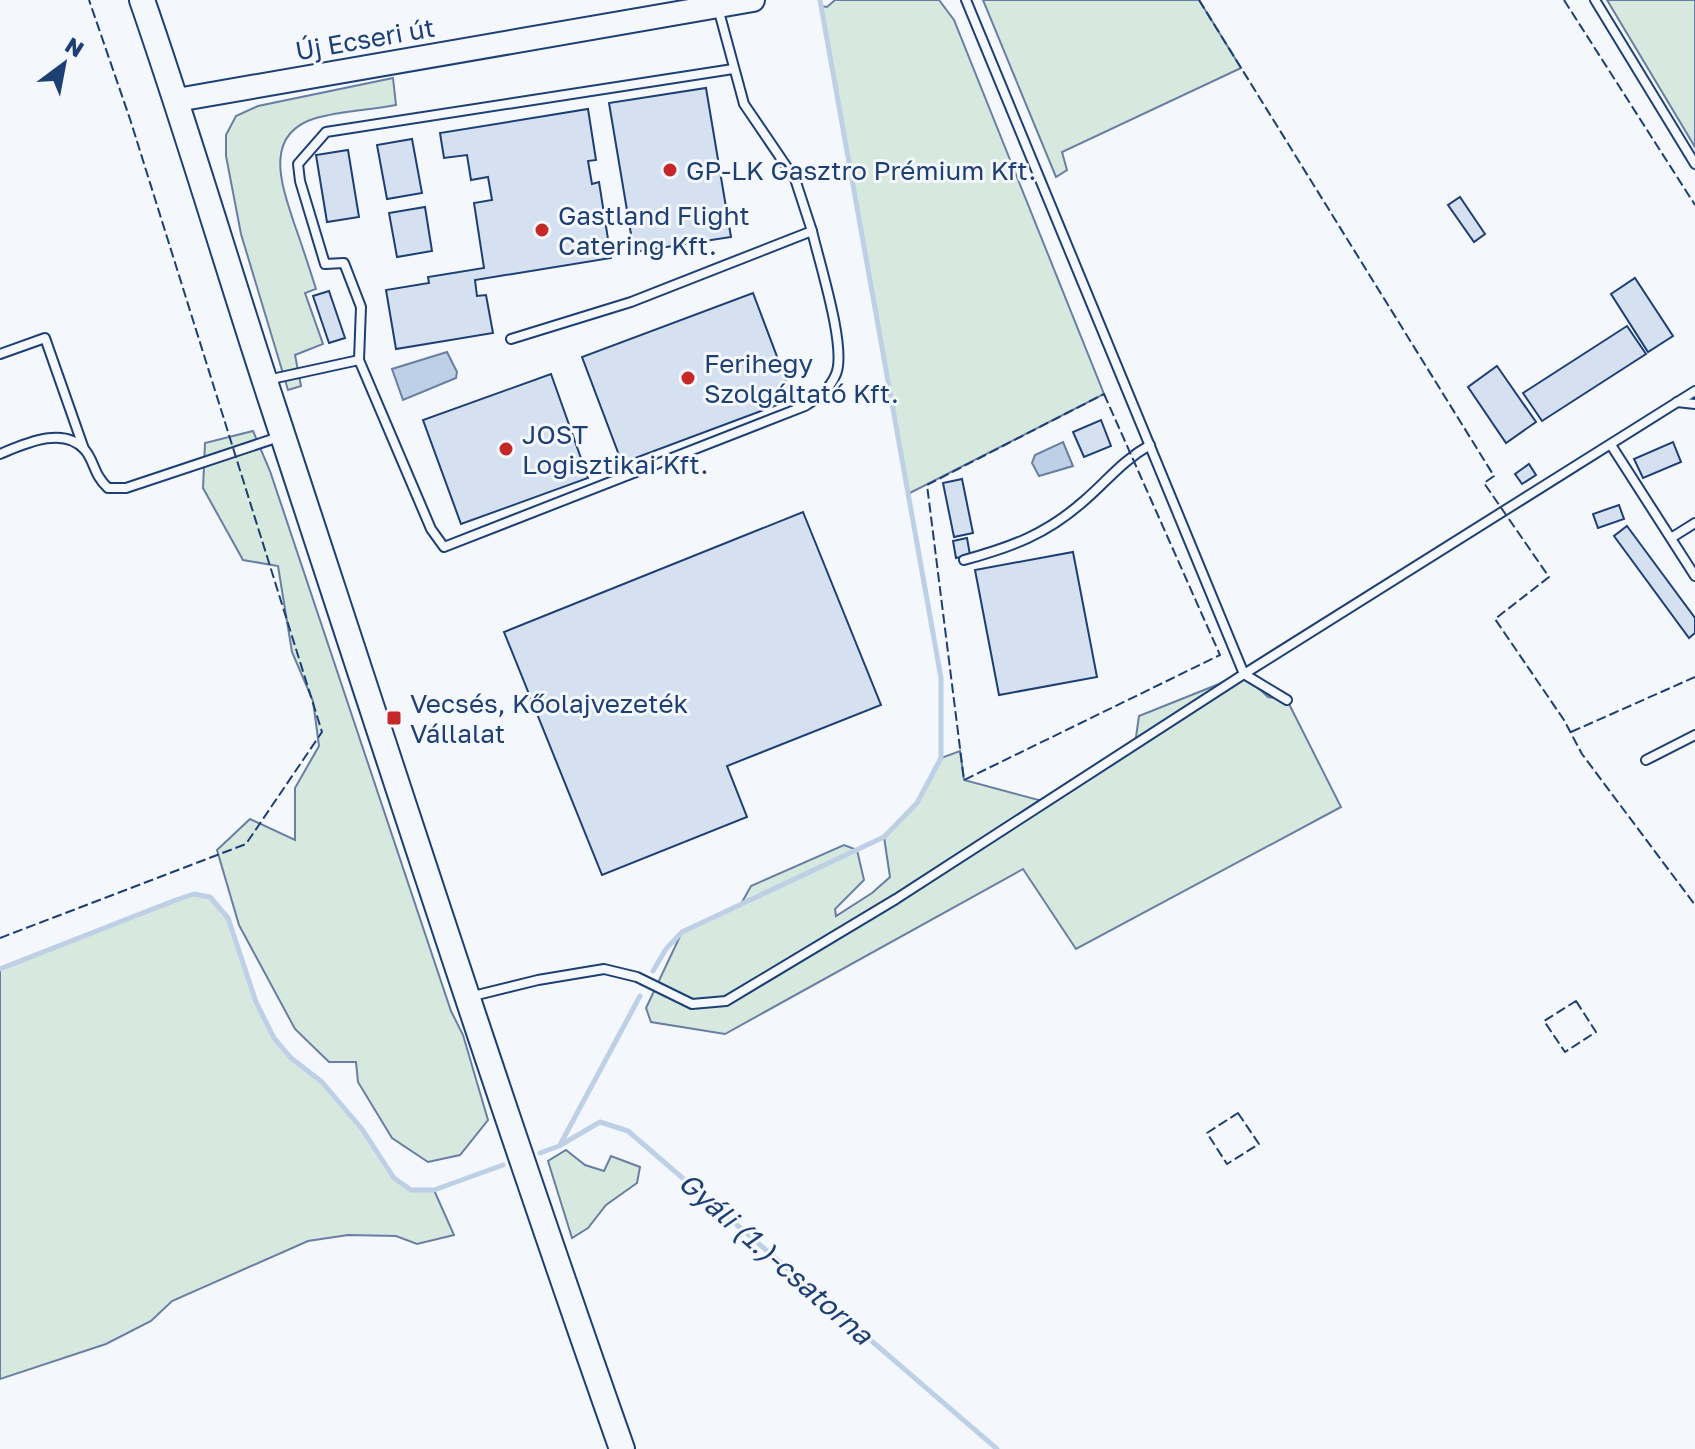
<svg xmlns="http://www.w3.org/2000/svg" width="1695" height="1449" viewBox="0 0 1695 1449" font-family="'Golos Text',sans-serif">
  <style>
    .green { fill: #d7e8df; stroke: #687fa3; stroke-width: 2 }
    .water { fill: #bed0e5; stroke: #687fa3; stroke-width: 2 }
    .lines { fill: none; stroke-linecap: round; stroke-linejoin: round }
    .stream { stroke: #bed0e5; stroke-width: 5 }
    .building { fill: #d5e0f0; stroke: #1d3f73; stroke-width: 2 }
    .service-casing { stroke: #1d3f73; stroke-width: 12 }
    .secondary-casing { stroke: #1d3f73; stroke-width: 26 }
    .primary-casing { stroke: #1d3f73; stroke-width: 28 }
    .service { stroke: #f4f7fb; stroke-width: 8 }
    .secondary { stroke: #f4f7fb; stroke-width: 22 }
    .primary { stroke: #f4f7fb; stroke-width: 24 }
    .fence { stroke: #1d3f73; stroke-width: 2; stroke-dasharray: 10 4; stroke-linecap: butt }
    .poi-dot { fill: #c62828; stroke: #f4f7fb; stroke-width: 3 }
    .labels { text-anchor: middle; dominant-baseline: central; stroke-width: 6; stroke-linejoin: round; paint-order: stroke }
    .street-label { font-size: 26px; fill: #1d3f73; stroke: #f4f7fb }
    .poi-label { font-size: 26px; fill: #1d3f73; stroke: #f4f7fb; text-anchor: start }
    .water-label { font-size: 28px; font-style: italic; fill: #1d3f73; stroke: #f4f7fb }
  </style>
  <rect width="100%" height="100%" fill="#f4f7fb"/>
  <!-- green -->
  <g class="green">
    <polygon points="835,0 939,0 954,20 1104,394 908,494 821,6 827,7"/>
    <polygon points="983,0 1199,0 1241,68 1062,152 1067,170 1056,177"/>
    <polygon points="1607,0 1695,0 1695,147"/>
    <path d="M393,78l3,27c-26,5 -55,6 -80,13 -54,16 -34,68 -22,105 8,22 15,44 22,66l-11,4 18,51 -28,11 6,31 -13,4 -47,-156 -15,-78v-21l10,-19 22,-10z"/>
    <polygon points="253,431 270,471 451,1011 463,1035 488,1120 460,1155 428,1162 392,1138 358,1082 356,1062 329,1062 295,1029 239,925 217,850 250,819 295,840 295,788 319,746 313,701 292,652 278,566 243,560 203,488 205,443"/>
    <polygon points="1244,674 1268,697 1287,700 1341,807 1076,949 1023,869 725,1034 651,1022 646,1008 682,932 741,904 751,886 844,845 857,850 864,880 835,909 836,916 872,893 890,877 884,837 917,803 941,758 960,751 964,780 1046,802 1135,744 1139,716"/>
    <polygon points="194,894 210,897 228,918 256,1002 274,1038 291,1058 322,1082 362,1129 394,1178 411,1190 434,1190 454,1235 417,1244 396,1236 348,1235 308,1241 172,1301 151,1321 106,1344 0,1379 0,969"/>
    <polygon points="566,1150 585,1165 604,1171 611,1156 640,1167 637,1183 606,1205 588,1228 572,1238 548,1161"/>
  </g>
  <!-- water -->
  <g class="water">
    <polygon points="447,352 457,372 456,378 403,400 392,369"/>
    <polygon points="1063,442 1073,466 1039,476 1032,463 1035,455"/>
  </g>
  <g class="lines">
    <!-- stream -->
    <g class="stream">
      <polyline points="0,969 173,901 194,894 210,897 228,918 256,1002 274,1038 291,1058 322,1082 362,1129 394,1178 411,1190 434,1190 503,1165"/>
      <polyline points="653,971 666,949 682,932 884,837 917,803 941,758 941,678 820,0"/>
      <polyline points="561,1143 640,996"/>
      <polyline points="540,1153 559,1146 600,1122 628,1131 997,1449"/>
    </g>
  </g>
  <!-- building -->
  <g class="building">
    <polygon points="706,88 731,237 634,252 609,103"/>
    <polygon points="588,109 596,160 588,161 592,184 599,182 611,258 475,280 477,296 486,295 493,333 396,349 386,290 429,283 428,277 484,268 474,203 492,200 488,177 471,180 467,155 444,158 440,133"/>
    <polygon points="412,139 422,193 387,199 377,145"/>
    <polygon points="348,150 359,217 327,222 316,155"/>
    <polygon points="1460,197 1485,234 1474,242 1448,205"/>
    <polygon points="425,207 432,251 397,257 389,213"/>
    <polygon points="1635,278 1673,336 1648,352 1611,294"/>
    <polygon points="329,291 345,338 329,343 313,296"/>
    <polygon points="753,293 793,399 622,463 582,357"/>
    <polygon points="1627,326 1646,354 1542,421 1523,393"/>
    <polygon points="1497,366 1536,422 1506,443 1468,387"/>
    <polygon points="551,374 588,478 461,524 423,420"/>
    <polygon points="1101,420 1111,446 1084,457 1073,432"/>
    <polygon points="1673,442 1681,462 1643,478 1634,459"/>
    <polygon points="1529,464 1536,475 1522,484 1515,474"/>
    <polygon points="962,479 973,533 954,537 943,483"/>
    <polygon points="1619,505 1624,519 1598,528 1593,514"/>
    <polygon points="803,512 881,705 727,766 747,817 602,875 504,632"/>
    <polygon points="1627,526 1695,618 1695,633 1689,638 1614,536"/>
    <polygon points="967,538 970,555 956,558 953,541"/>
    <polygon points="1073,552 1097,677 999,695 975,570"/>
  </g>
  <g class="lines">
    <defs>
      <g id="service">
        <polyline points="966,0 1244,674 1287,700"/>
        <polyline points="1595,0 1695,164"/>
        <polyline points="511,339 631,302 812,231 795,179 744,104 718,8"/>
        <polyline points="0,354 45,338 84,449"/>
        <polyline points="359,360 361,307 344,263 325,264 300,181 298,164 326,132 733,69"/>
        <path d="M267,380l92,-20 72,169 13,18 361,-141c13,-8 25,-17 31,-32 11,-26 -17,-112 -24,-143"/>
        <polyline points="1677,402 1695,404"/>
        <polyline points="1611,445 1695,576"/>
        <path d="M0,454c24,-10 64,-29 85,-4 10,12 8,24 23,38h18l156,-52"/>
        <polyline points="1671,538 1695,523"/>
        <path d="M964,560c48,-13 83,-26 121,-60 22,-19 38,-40 65,-55"/>
        <polyline points="1646,760 1695,735"/>
        <polyline points="469,997 538,980 604,969 637,977 692,1004 726,1001 896,899 1244,674 1695,391"/>
      </g>
      <polyline id="secondary" points="177,100 753,0"/>
      <path id="primary" d="M142,0c47,135 87,273 132,409 114,347 226,695 348,1040"/>
    </defs>
    <!-- service casing -->
    <use href="#service" class="service-casing"/>
    <!-- secondary casing -->
    <use href="#secondary" class="secondary-casing"/>
    <!-- primary casing -->
    <use href="#primary" class="primary-casing"/>
    <!-- service -->
    <use href="#service" class="service"/>
    <!-- secondary -->
    <use href="#secondary" class="secondary"/>
    <!-- primary -->
    <use href="#primary" class="primary"/>
    <!-- fence -->
    <g class="fence">
      <polyline points="1199,0 1494,476 1484,483 1549,577 1495,619 1564,720 1582,754 1695,905"/>
      <polyline points="1564,0 1695,205"/>
      <polygon points="1104,394 1220,655 964,780 927,485"/>
      <polyline points="1571,732 1695,677"/>
      <polyline points="0,938 246,844 322,732 130,119 89,0"/>
      <polygon points="1576,1001 1596,1032 1565,1052 1544,1021"/>
      <polygon points="1238,1113 1259,1144 1227,1164 1207,1133"/>
    </g>
  </g>
  <!-- markers -->
  <g class="poi-dot">
    <circle cx="670" cy="170" r="8"/>
    <circle cx="542" cy="230" r="8"/>
    <circle cx="688" cy="378" r="8"/>
    <circle cx="506" cy="449" r="8"/>
    <rect x="386" y="710" width="16" height="16" rx="4"/>
  </g>
  <g class="labels">
    <!-- street labels -->
    <g class="street-label">
      <text transform="translate(365 39) rotate(-10)">Új Ecseri út</text>
    </g>
    <!-- poi labels -->
    <g class="poi-label">
      <text x="686" y="170">GP-LK Gasztro Prémium Kft.</text>
      <text x="558" y="215">Gastland Flight<tspan x="558" dy="30">Catering Kft.</tspan></text>
      <text x="704" y="363">Ferihegy<tspan x="704" dy="30">Szolgáltató Kft.</tspan></text>
      <text x="522" y="434">JOST<tspan x="522" dy="30">Logisztikai Kft.</tspan></text>
      <text x="410" y="703">Vecsés, Kőolajvezeték<tspan x="410" dy="30">Vállalat</tspan></text>
    </g>
    <!-- water labels -->
    <g class="water-label">
      <text transform="translate(776 1258) rotate(41)">Gyáli (1.)-csatorna</text>
    </g>
  </g>
  <!-- north arrow -->
  <g transform="translate(64 64) rotate(32)" stroke="#f4f7fb" stroke-width="6" paint-order="stroke">
  <path d="M0-6L14 30L0 20L-14 30Z" fill="#1d3f73"/>
  <text y="-12" font-size="22" font-weight="bold" text-anchor="middle" fill="#1d3f73">N</text>
  </g>
</svg>
